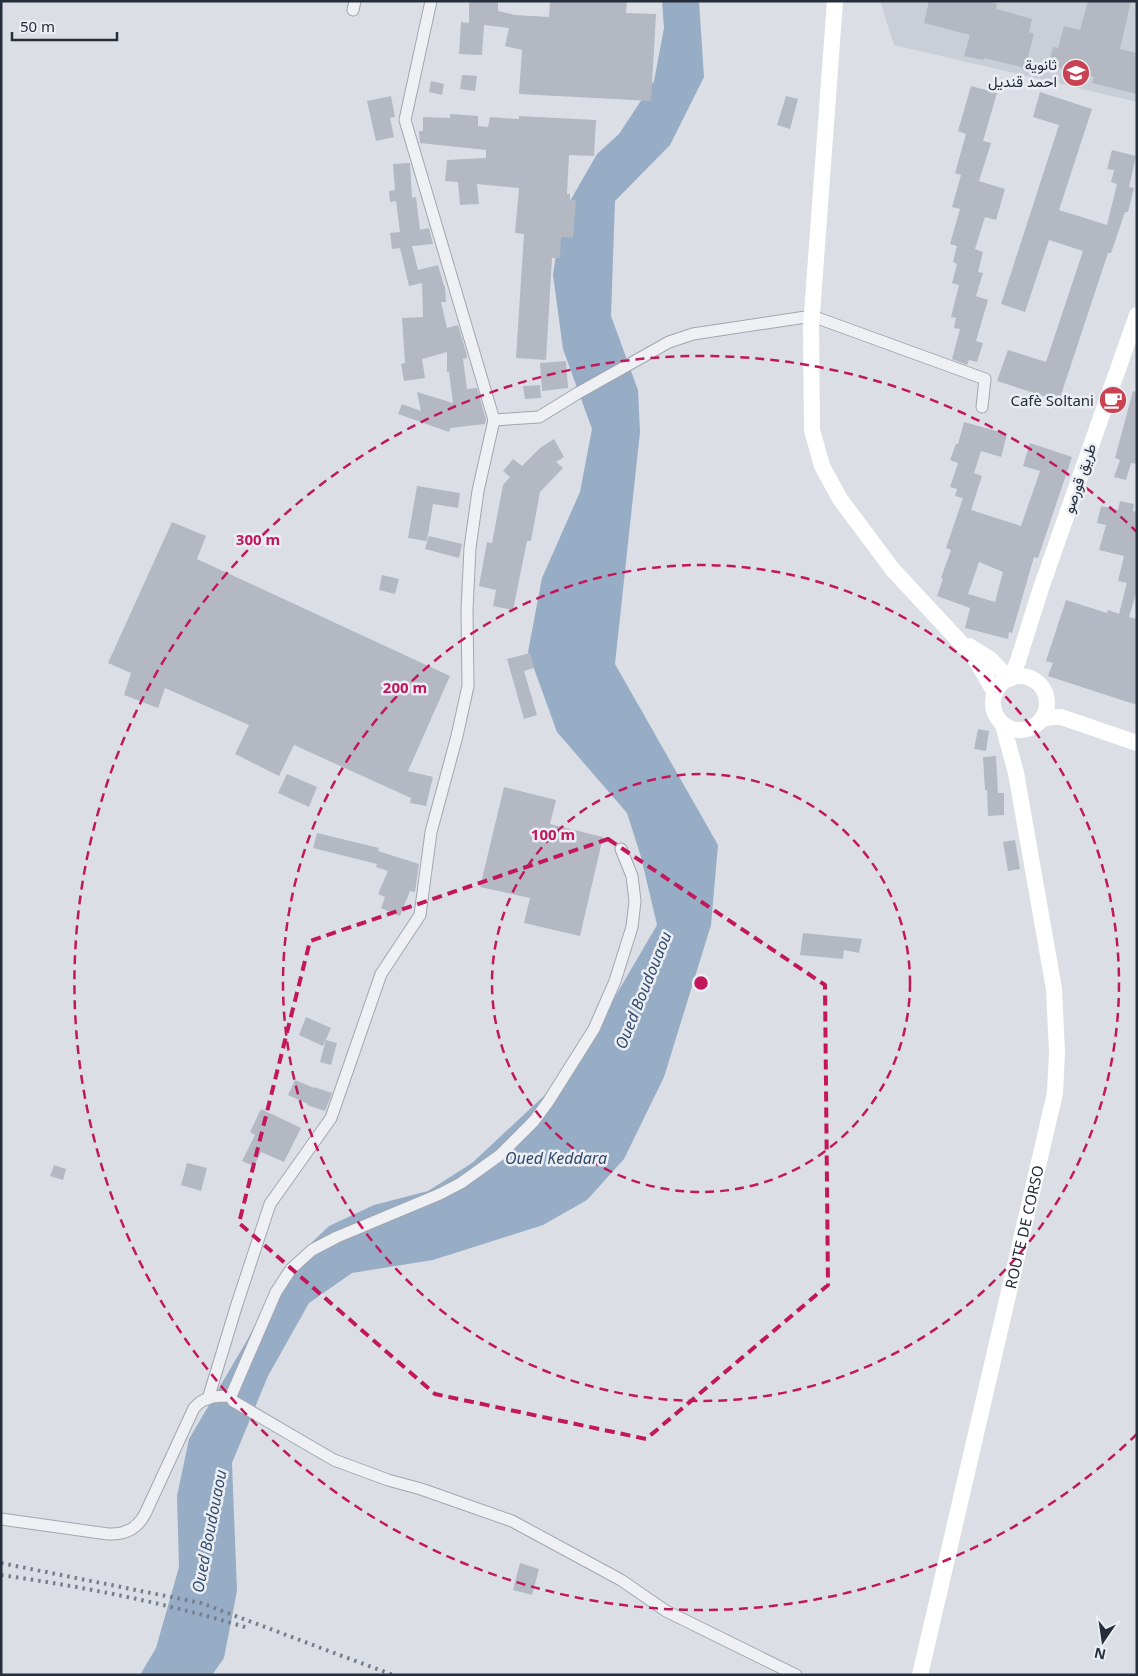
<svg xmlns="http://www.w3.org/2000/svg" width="1138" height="1676" viewBox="0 0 1138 1676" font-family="'Noto Sans',Vazirmatn,sans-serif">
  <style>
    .built { fill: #caced7 }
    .water { fill: #97acc5 }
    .building { fill: #b3b8c2; fill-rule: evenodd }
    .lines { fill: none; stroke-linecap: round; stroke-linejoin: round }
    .minor-casing { stroke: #a1a6af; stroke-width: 13 }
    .minor { stroke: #eef0f4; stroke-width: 11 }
    .secondary { stroke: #fff; stroke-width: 16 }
    .rail { stroke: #767e8e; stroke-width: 4; stroke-dasharray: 2.5 5; stroke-linecap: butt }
    .marked { fill: none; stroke: #c2185b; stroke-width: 4; stroke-dasharray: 10 6; stroke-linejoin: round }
    .ring { fill: none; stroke: #c2185b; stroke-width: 2.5; stroke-dasharray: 9 6 }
    .labels { text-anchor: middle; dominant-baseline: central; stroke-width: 5; stroke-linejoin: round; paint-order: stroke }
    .poi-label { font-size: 15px; fill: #262d3b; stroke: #ebeef3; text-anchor: end }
    .street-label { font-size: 15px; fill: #262d3b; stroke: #ebeef3 }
    .water-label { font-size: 16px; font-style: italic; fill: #324a6d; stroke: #ebeef3 }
    .centre { fill: #c2185b; stroke: #ebeef3; stroke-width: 2.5 }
    .ring-label { font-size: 15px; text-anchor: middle; font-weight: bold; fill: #c2185b; stroke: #ebeef3; stroke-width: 5; stroke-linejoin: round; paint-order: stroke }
  </style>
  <rect width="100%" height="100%" fill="#dbdfe5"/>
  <!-- built -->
  <polygon class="built" points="880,1 1137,1 1137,102 894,45"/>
  <!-- water -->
  <polygon class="water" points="662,1 699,1 704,77 670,145 615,201 611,316 638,390 640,432 615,664 718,845 711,925 664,1077 624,1159 587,1200 543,1225 433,1260 352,1273 309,1303 268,1376 232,1463 237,1591 224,1658 212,1675 140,1675 156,1648 179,1567 177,1496 189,1439 246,1342 286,1267 329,1226 374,1205 428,1191 472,1163 547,1093 595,1031 657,925 641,857 627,813 557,732 528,652 542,578 580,492 592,429 563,349 553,275 562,215 597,154 619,134 654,81 664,28"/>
  <!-- building -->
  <g class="building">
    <polygon points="469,1 498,1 498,11 515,15 549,17 550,1 627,1 626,13 656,14 651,101 519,94 522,50 505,46 509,28 484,25 482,55 459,54 461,22 469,23"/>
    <polygon points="929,1 987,1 997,4 996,9 1032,19 1029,32 1034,34 1025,68 984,58 983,60 964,56 970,35 924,23"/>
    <polygon points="1088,1 1131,1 1120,49 1137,53 1137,94 1092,83 1094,77 1048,65 1053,47 1058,48 1064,26 1080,30"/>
    <polygon points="462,75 477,76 475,91 460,89"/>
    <polygon points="431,81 444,84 442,95 429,92"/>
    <polygon points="971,86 997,93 983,141 991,143 979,181 1005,189 996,220 985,217 975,249 983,252 978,272 983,273 976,296 988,300 976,341 983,343 977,362 969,360 967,365 952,359 960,329 954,328 956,318 951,317 959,285 952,283 957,264 953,262 957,246 950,244 960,209 952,207 961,175 955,173 966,134 958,131"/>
    <polygon points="1040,92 1092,109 1059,210 1107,225 1117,184 1111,182 1114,170 1107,169 1112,150 1136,156 1129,187 1134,188 1128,212 1125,212 1111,253 1108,253 1059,401 997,381 1008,350 1046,362 1083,251 1049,240 1025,312 1001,304 1059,125 1033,117"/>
    <polygon points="391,96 395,117 390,118 394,137 376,141 367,101"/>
    <polygon points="786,96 798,99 790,129 777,125"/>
    <polygon points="450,114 478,116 478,126 488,127 490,117 519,119 519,116 596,120 594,156 569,155 567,194 570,194 570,200 576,200 573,238 561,237 560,258 552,258 546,360 516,358 524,234 515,233 519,188 477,184 479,204 460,205 458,182 445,181 447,160 486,158 486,150 420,143 419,131 423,131 423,117 450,118"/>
    <polygon points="410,163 412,198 416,197 420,230 429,228 433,244 412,246 418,270 438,265 444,286 445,286 446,302 441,302 447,328 458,325 466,352 467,358 463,359 467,389 477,388 486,420 485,424 450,428 449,432 398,414 402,404 421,411 417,392 453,403 449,372 447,372 447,352 422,359 425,378 404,381 401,364 405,363 402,318 423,317 422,283 409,286 400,248 392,249 390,233 400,232 396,201 390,202 389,191 395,190 393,164"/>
    <polygon points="566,361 568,388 542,391 540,363"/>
    <polygon points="540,385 541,398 525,399 523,386"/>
    <polygon points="1133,391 1137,392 1137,464 1131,463 1126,480 1114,477 1120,460 1115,458"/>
    <path d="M964,422l43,12 -6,23 -20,-6 -7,22 8,3 -11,34 50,16 19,-55 -17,-5 7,-23 42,14 -34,101 -4,-1 -22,76 -3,-1 -1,7 -43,-11 5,-20 -33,-12 6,-17 -2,-1 10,-28 -5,-2 17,-50 -8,-2 2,-7 -7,-2 8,-24 -8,-3 6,-16h2zM979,562l24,10 -8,30 -27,-8z"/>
    <polygon points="554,439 564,457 556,462 563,468 540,492 531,541 527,541 513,610 493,606 496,590 479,586 487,542 492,543 503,485 510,477 503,471 513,459 522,466 540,448"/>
    <polygon points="417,486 460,493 458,508 433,504 427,541 408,538"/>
    <polygon points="1120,501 1134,504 1133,511 1137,512 1137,590 1129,617 1137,619 1137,705 1048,676 1053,663 1046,661 1066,600 1107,613 1108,610 1119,614 1127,583 1118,581 1124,556 1099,550 1106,525 1097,523 1101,506 1118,510"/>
    <polygon points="172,522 206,536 197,559 450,676 408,771 433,777 426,806 410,803 411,798 294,745 279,776 235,754 249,725 165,688 158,708 124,695 131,673 108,663"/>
    <polygon points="429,536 462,544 459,558 425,549"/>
    <polygon points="382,575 399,579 395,594 379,590"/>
    <polygon points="530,653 534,668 524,671 537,715 524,719 507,659"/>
    <polygon points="978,729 989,731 986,751 974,749"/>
    <polygon points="996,756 998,793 1004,793 1004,815 988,816 987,790 985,790 983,757"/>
    <polygon points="287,774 317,787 309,807 278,793"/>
    <polygon points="504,787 556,800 550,824 603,837 580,936 524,923 530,898 480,887"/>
    <polygon points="317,833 379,848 378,851 419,864 415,892 410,891 400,916 381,908 385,897 378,894 388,871 376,867 377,864 313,848"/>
    <polygon points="1015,840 1020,869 1008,871 1003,842"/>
    <polygon points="803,933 862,939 859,953 844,950 843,959 800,955"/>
    <polygon points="306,1017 331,1028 323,1046 299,1035"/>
    <polygon points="326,1040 337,1043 331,1065 320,1062"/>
    <polygon points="295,1080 314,1088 314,1087 332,1093 325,1111 307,1105 308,1104 288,1095"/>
    <polygon points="261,1109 301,1128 284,1162 261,1152 254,1166 242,1161 255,1135 250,1132"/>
    <polygon points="187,1163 207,1168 201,1191 181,1185"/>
    <polygon points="54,1165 66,1169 63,1180 50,1176"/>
    <polygon points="520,1563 539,1569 532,1595 513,1590"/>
  </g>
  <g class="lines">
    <defs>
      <g id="minor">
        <polyline points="353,10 355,1"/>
        <polyline points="494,420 539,417 578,393 669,342 693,334 812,316 985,379 982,407"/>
        <polyline points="231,1396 276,1292 291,1269 312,1250 337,1237 440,1194 461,1183 500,1155 534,1121 548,1102 594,1029 615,981 632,927 635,901 632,876 621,849"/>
        <polyline points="208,1399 237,1304 270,1204 331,1118 381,974 420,915 431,832 457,736 468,686 467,610 470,548 478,491 494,420 405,120 431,1"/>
        <path d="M1,1519l107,15c17,1 29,-5 37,-20l49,-106c10,-12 23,-12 37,-12l2,5 101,59 54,20 33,9 91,32 109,59 45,31 130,64"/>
      </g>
    </defs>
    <!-- minor casing -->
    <use href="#minor" class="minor-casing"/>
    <!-- minor -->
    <use href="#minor" class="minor"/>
    <!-- secondary -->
    <g class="secondary">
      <polyline points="835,1 811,327 812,430 822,466 840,499 893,570 974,657 995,693"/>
      <polyline points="969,646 990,659 1009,679"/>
      <circle cx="1020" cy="703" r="27"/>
      <polyline points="1011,678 1018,661 1041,588 1137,315"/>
      <polyline points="1042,719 1052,717 1061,717 1137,743"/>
      <path id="s1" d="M920,1675l135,-582 2,-41 -3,-63 -38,-216 -13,-48"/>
    </g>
    <!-- rail -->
    <g class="rail">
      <polyline points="1,1563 201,1603 393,1675"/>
      <path d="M1,1575c84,12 166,28 247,53"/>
    </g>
  </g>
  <!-- marked area -->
  <path class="marked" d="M608,839l217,146 3,300 -182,154 -211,-45 -196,-171 71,-282z"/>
  <!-- distance rings -->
  <g class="ring">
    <circle cx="701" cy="983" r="209"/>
    <circle cx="701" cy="983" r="418"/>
    <path d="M1137 1434A627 627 0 1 1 1137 532"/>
  </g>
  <!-- icons -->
  <defs>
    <symbol id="school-disc" viewBox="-11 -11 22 22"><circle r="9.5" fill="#c84252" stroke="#ebeef3"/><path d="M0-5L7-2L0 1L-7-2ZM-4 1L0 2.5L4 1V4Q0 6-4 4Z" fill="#fff"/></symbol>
    <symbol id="cafe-disc" viewBox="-11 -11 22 22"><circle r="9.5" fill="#c84252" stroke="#ebeef3"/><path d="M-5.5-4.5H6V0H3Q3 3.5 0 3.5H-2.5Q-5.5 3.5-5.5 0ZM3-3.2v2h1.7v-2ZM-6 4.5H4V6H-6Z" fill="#fff"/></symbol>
  </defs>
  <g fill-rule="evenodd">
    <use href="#school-disc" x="1060" y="57" width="32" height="32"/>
    <use href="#cafe-disc" x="1097" y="384" width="32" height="32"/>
  </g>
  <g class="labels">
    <!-- poi labels -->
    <g class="poi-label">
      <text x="1057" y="64">ثانوية<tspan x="1057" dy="17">احمد قنديل</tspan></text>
      <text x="1094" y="400">Cafè Soltani</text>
    </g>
    <!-- street labels -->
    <g class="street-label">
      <text transform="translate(1079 478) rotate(-71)">طريق قورصو</text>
      <text stroke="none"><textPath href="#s1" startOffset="460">ROUTE DE CORSO</textPath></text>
    </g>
    <!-- water labels -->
    <g class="water-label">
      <text transform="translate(643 990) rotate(-68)">Oued Boudouaou</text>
      <text x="556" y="1158">Oued Keddara</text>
      <text transform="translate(209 1531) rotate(-79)">Oued Boudouaou</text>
    </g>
  </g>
  <circle cx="701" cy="983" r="8" class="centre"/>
  <g class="ring-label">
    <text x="258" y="545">300 m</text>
    <text x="405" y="693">200 m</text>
    <text x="553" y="840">100 m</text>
  </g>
  <!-- border -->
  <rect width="1138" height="1676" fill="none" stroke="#262d3b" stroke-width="5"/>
  <!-- north arrow -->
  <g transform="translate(1103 1641) rotate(193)" stroke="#ebeef3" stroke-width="4" paint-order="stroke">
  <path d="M0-4L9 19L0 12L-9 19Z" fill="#262d3b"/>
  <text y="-8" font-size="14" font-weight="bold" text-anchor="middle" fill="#262d3b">N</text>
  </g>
  <!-- scale -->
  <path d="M12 32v8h105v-8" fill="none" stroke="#262d3b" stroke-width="2.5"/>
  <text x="20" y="32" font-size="15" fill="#262d3b" stroke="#ebeef3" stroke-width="4" paint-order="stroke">50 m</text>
</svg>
